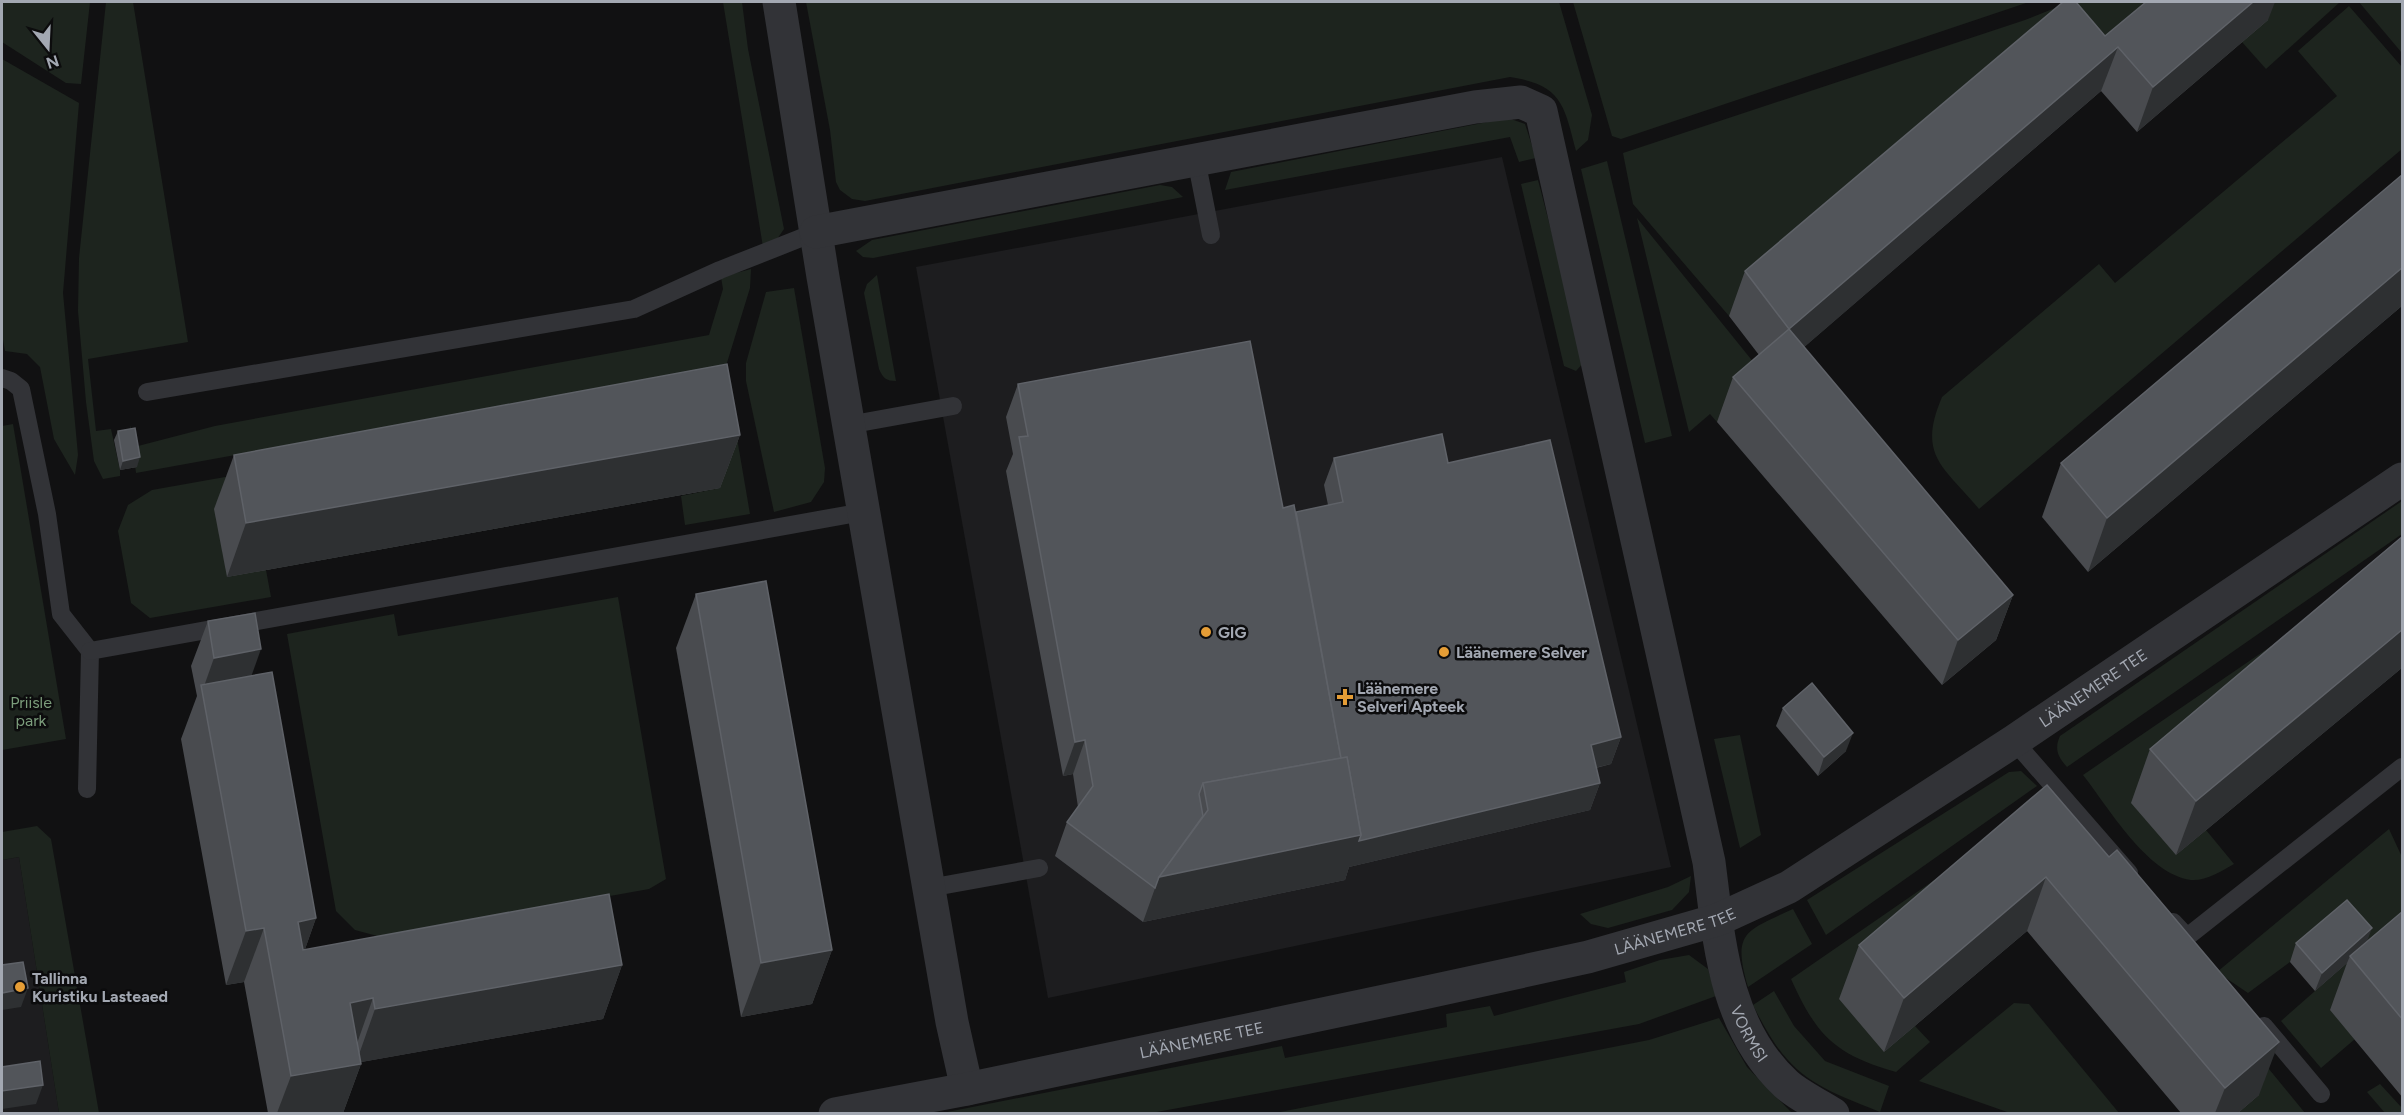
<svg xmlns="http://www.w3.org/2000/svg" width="2404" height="1115" viewBox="0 0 2404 1115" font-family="Figtree,sans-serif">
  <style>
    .built { fill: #1d1d1f }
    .green { fill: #1d241e }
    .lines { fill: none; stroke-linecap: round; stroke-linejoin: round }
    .lane { stroke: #323337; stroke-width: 18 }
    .street { stroke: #323337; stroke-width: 33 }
    .wall { fill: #494b4f }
    .shaded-wall { fill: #2e3032 }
    .building { fill: #52555a; stroke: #5f6268; stroke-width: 1.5 }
    .poi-dot { fill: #e59d36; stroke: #0c0c0d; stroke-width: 2 }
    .labels { text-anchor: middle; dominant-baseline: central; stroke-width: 5; stroke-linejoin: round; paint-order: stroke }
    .poi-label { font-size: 16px; font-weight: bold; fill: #a3a8b2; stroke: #0c0c0d; text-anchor: start }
    .street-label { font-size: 16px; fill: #a3a8b2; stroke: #0c0c0d }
    .park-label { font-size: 16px; fill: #7b9c7b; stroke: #0c0c0d }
  </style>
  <rect width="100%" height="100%" fill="#111112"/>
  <!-- built -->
  <g class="built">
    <polygon points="1502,157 1671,867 1048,998 916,267"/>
    <polygon points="19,857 59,1113 2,1114 2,860"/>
  </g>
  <!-- green -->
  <g class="green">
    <polygon points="2,2 90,2 81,84 66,83 2,42"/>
    <polygon points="106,2 133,2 188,342 88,359 96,431 111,429 120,470 120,476 103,479 94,461 86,402 78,311 79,258"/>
    <polygon points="723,2 742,2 748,49 784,229 775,242 763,247"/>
    <path d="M806,2h753l33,113 -4,25 -12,11c-12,-46 -14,-66 -66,-74l-645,124 -13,-2 -12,-9 -4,-8 -6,-52z"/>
    <polygon points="1573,2 2029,2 1621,139 1612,136"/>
    <polygon points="2070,2 2183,2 2089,80 2054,40 1729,316 1633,204 1623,153 2025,20"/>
    <polygon points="2252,2 2340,2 2266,69 2242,42"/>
    <polygon points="2359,2 2402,2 2402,53"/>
    <path d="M2349,6l53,61v82l-423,360c-36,-43 -62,-53 -37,-112l157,-133 16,19 222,-187 -39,-45z"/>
    <polygon points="2,59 79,103 63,293 78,455 75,475 54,439 40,367 27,354 5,351 2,334"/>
    <polygon points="1508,118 1525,124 1536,158 1519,162 1510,137 1225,190 1231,172"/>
    <polygon points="1607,161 1672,436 1645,443 1581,169"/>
    <polygon points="1538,180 1585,361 1576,371 1564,366 1521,184"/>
    <polygon points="1160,185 1172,187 1183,197 873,258 863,257 856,251 872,240"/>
    <polygon points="1637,218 1767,379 1717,422 1710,414 1689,432"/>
    <polygon points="751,269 750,288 726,366 136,473 130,425 138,446 215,426 709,335 723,289 721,277"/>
    <path d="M877,275l1,6 18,100c-10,0 -13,-3 -17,-12l-15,-76 3,-9z"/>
    <polygon points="794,288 825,468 824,482 811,502 774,512 746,381 746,363 766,292"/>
    <polygon points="705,391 731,403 750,514 685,525 681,496 720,488 227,577 266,570 271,597 150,618 131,603 118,531 128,505 152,490"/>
    <polygon points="13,424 66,739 2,750 2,426"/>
    <path d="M2402,501v33l-335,233c-9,-10 -13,-18 -7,-31z"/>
    <path d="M2385,568l-209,287 30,-25 28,34c-12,7 -28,17 -43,16 -44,-6 -82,-72 -108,-105z"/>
    <polygon points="618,597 666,879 649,889 381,937 355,930 336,911 287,634 394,614 398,636"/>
    <polygon points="1740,735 1761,835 1740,848 1714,739"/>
    <polygon points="2021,771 2037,786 1826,935 1807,900 2009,772"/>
    <path d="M2049,801l256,312h-67l21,-18 -231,-256 -113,187 15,16 -34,30c-62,-18 -79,-36 -105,-93z"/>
    <polygon points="37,826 51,839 99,1113 59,1113 19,857 2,860 2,832"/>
    <polygon points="2389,829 2402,857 2402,986 2355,1039 2321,1068 2281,1021 2365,947 2290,962 2248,993 2217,972"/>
    <polygon points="1691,876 1689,892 1672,910 1608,928 1591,924 1580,914 1668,887"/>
    <path d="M1793,909l19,35 -64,43c-16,-55 -3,-56 45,-78z"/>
    <polygon points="1689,955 1708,969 1716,996 1639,1024 1151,1113 937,1114 1282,1046 1285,1058 1447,1027 1446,1014 1490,1006 1494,1016 1626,982 1624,972 1660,960"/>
    <path d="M1774,991l20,35 31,35 64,25 -9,26c-71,-28 -92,-37 -127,-107z"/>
    <polygon points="2014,1003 2029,1004 2119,1113 2010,1113 1919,1081"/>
    <polygon points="1719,1018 1747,1067 1792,1113 1275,1113 1649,1040"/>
    <polygon points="2380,1084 2402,1108 2402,1113 2385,1113 2367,1092"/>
  </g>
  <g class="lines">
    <!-- lane -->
    <g class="lane">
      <polyline points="1196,159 1211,235"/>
      <polyline points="2,378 11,381 21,389 47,514 61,614 90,651 87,789"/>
      <polyline points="147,392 634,309 720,270 816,232"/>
      <polyline points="848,425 953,406"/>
      <polyline points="90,651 863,512"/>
      <polyline points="2014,741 2129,873"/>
      <polyline points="929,888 1039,868"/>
      <polyline points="2173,922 2187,937 2402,767"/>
      <polyline points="2264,1026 2321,1094"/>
    </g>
    <!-- street -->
    <g class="street">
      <polyline points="779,2 823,277 952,1022 967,1089"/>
      <path id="s1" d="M816,232l659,-125 46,-5 20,9 168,751c10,78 15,165 77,222 13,12 32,20 47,30"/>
      <path id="s2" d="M835,1114l132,-25 456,-96 165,-36 129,-37 72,-33 225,-146 388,-262"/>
    </g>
  </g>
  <!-- wall -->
  <g class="wall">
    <polygon points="2268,20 2137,132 2101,91 1804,347 2013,595 1996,640 1942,685 1717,422 1733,377 1759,355 1729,316 1745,271 2105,36"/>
    <polygon points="2403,174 2403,305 2088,572 2042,517 2061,463"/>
    <polygon points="1018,384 1283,508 1296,512 1328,505 1324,485 1334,458 1448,463 1621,737 1611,764 1596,768 1600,783 1590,810 1349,867 1345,880 1143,922 1055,856 1067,822 1078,807 1073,774 1063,776 1006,471 1013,454 1006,417"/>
    <polygon points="118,431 137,467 120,470 114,440"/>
    <polygon points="740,435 720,488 227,577 214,509 234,455"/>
    <polygon points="2403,536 2403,667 2176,855 2131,803 2150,749"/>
    <polygon points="696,594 832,950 812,1004 741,1017 676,648"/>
    <polygon points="208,621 252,676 316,918 305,949 622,965 603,1019 361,1062 361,1064 343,1113 268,1113 244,982 226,985 181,739 197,696 191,666"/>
    <polygon points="1783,708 1846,751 1818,776 1776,726"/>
    <polygon points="2047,785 2259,1095 2238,1113 2181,1113 2027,931 1884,1052 1839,999 1859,945"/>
    <polygon points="2403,911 2403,1098 2330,1010 2347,963 2315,991 2290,962 2296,943 2367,941"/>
  </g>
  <!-- shaded-wall -->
  <g class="shaded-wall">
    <polygon points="2253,2 2275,2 2268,20 2137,132 2153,87"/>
    <polygon points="2118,47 2101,91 1773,374 1789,329"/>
    <polygon points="2403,267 2403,305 2088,572 2107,518"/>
    <polygon points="740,435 720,488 227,577 246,523"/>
    <polygon points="140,457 137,467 120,470 123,461"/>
    <polygon points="2013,595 1996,640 1942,685 1958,640"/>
    <polygon points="2403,629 2403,667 2176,855 2196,801"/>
    <polygon points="261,649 245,694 202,692 214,658"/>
    <polygon points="1853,733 1846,751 1818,776 1824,757"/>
    <polygon points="1621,737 1611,764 1581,771 1591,745"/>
    <polygon points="1085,740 1073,774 1063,776 1075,742"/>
    <polygon points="1600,783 1590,810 1349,867 1345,880 1143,922 1159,877"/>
    <polygon points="2046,877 2027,931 1884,1052 1904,998"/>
    <polygon points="316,918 297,972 298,922"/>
    <polygon points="264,928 244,982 226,985 246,931"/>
    <polygon points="2372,928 2365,947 2350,956 2347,963 2315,991 2322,973"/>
    <polygon points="832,950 812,1004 741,1017 761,963"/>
    <polygon points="622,965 603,1019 356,1063 375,1009"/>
    <polygon points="28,988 21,1007 2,1010 2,993"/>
    <polygon points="373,998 354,1052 350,1003"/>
    <polygon points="2279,1042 2259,1095 2238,1113 2215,1113 2225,1088"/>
    <polygon points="361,1064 343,1113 277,1113 291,1076"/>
    <polygon points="43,1085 36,1104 2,1109 2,1091"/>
  </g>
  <!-- building -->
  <g class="building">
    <polygon points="2063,2 2076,2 2105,36 2146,2 2253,2 2153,87 2118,47 1789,329 1745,271"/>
    <polygon points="2403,174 2403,267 2107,518 2061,463"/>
    <polygon points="1789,329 2013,595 1958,640 1733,377"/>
    <polygon points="1250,341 1283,508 1294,505 1341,758 1203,783 1199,794 1203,816 1159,877 1155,888 1067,822 1093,786 1085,740 1075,742 1019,437 1028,436 1018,384"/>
    <polygon points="727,364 740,435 246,523 234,455"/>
    <polygon points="135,428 140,457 123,461 118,431"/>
    <polygon points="1442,434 1448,463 1550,440 1621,737 1591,745 1600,783 1359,841 1361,835 1347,757 1341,758 1296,512 1343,502 1334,458"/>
    <polygon points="2403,536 2403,629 2196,801 2150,749"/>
    <polygon points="766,581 832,950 761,963 696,594"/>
    <polygon points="255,613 261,649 214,658 208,621"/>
    <polygon points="272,672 316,918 298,922 303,950 609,894 622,965 375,1009 373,998 350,1003 361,1064 291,1076 264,928 246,931 201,685"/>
    <polygon points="1812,683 1853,733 1824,757 1783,708"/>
    <polygon points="1347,757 1361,835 1159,877 1208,810 1203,783"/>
    <polygon points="2047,785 2109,857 2117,850 2279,1042 2225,1088 2046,877 1904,998 1859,945"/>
    <polygon points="2347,900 2372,928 2322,973 2296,943"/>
    <polygon points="2403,911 2403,1020 2350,956"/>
    <polygon points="23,962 28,988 2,993 2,965"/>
    <polygon points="40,1061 43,1085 2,1091 2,1067"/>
  </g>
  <!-- markers -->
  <g class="poi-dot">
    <circle cx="1206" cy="632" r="6"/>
    <circle cx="1444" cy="652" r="6"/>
    <path d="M1342 688h6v6h6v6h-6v6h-6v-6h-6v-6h6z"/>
    <circle cx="20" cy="987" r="6"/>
  </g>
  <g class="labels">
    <!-- poi labels -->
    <g class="poi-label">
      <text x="1218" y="632">GIG</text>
      <text x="1456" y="652">Läänemere Selver</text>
      <text x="1357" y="688">Läänemere<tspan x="1357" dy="18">Selveri Apteek</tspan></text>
      <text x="32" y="978">Tallinna<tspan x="32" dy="18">Kuristiku Lasteaed</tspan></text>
    </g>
    <!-- street labels -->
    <g class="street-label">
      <text stroke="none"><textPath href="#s2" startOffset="1346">LÄÄNEMERE TEE</textPath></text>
      <text stroke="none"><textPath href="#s2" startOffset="860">LÄÄNEMERE TEE</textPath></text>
      <text stroke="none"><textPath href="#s1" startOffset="1686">VORMSI</textPath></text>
      <text stroke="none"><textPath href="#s2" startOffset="374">LÄÄNEMERE TEE</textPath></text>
    </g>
    <!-- park labels -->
    <g class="park-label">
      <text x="31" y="702">Priisle<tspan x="31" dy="18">park</tspan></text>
    </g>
  </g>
  <!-- border -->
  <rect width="2404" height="1115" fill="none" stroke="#a3a8b2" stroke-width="6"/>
  <!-- north arrow -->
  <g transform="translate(48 48) rotate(162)" stroke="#0c0c0d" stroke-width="4.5" paint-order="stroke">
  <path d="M0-4.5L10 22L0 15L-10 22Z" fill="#a3a8b2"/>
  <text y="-9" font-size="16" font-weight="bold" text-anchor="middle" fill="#a3a8b2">N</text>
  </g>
</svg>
